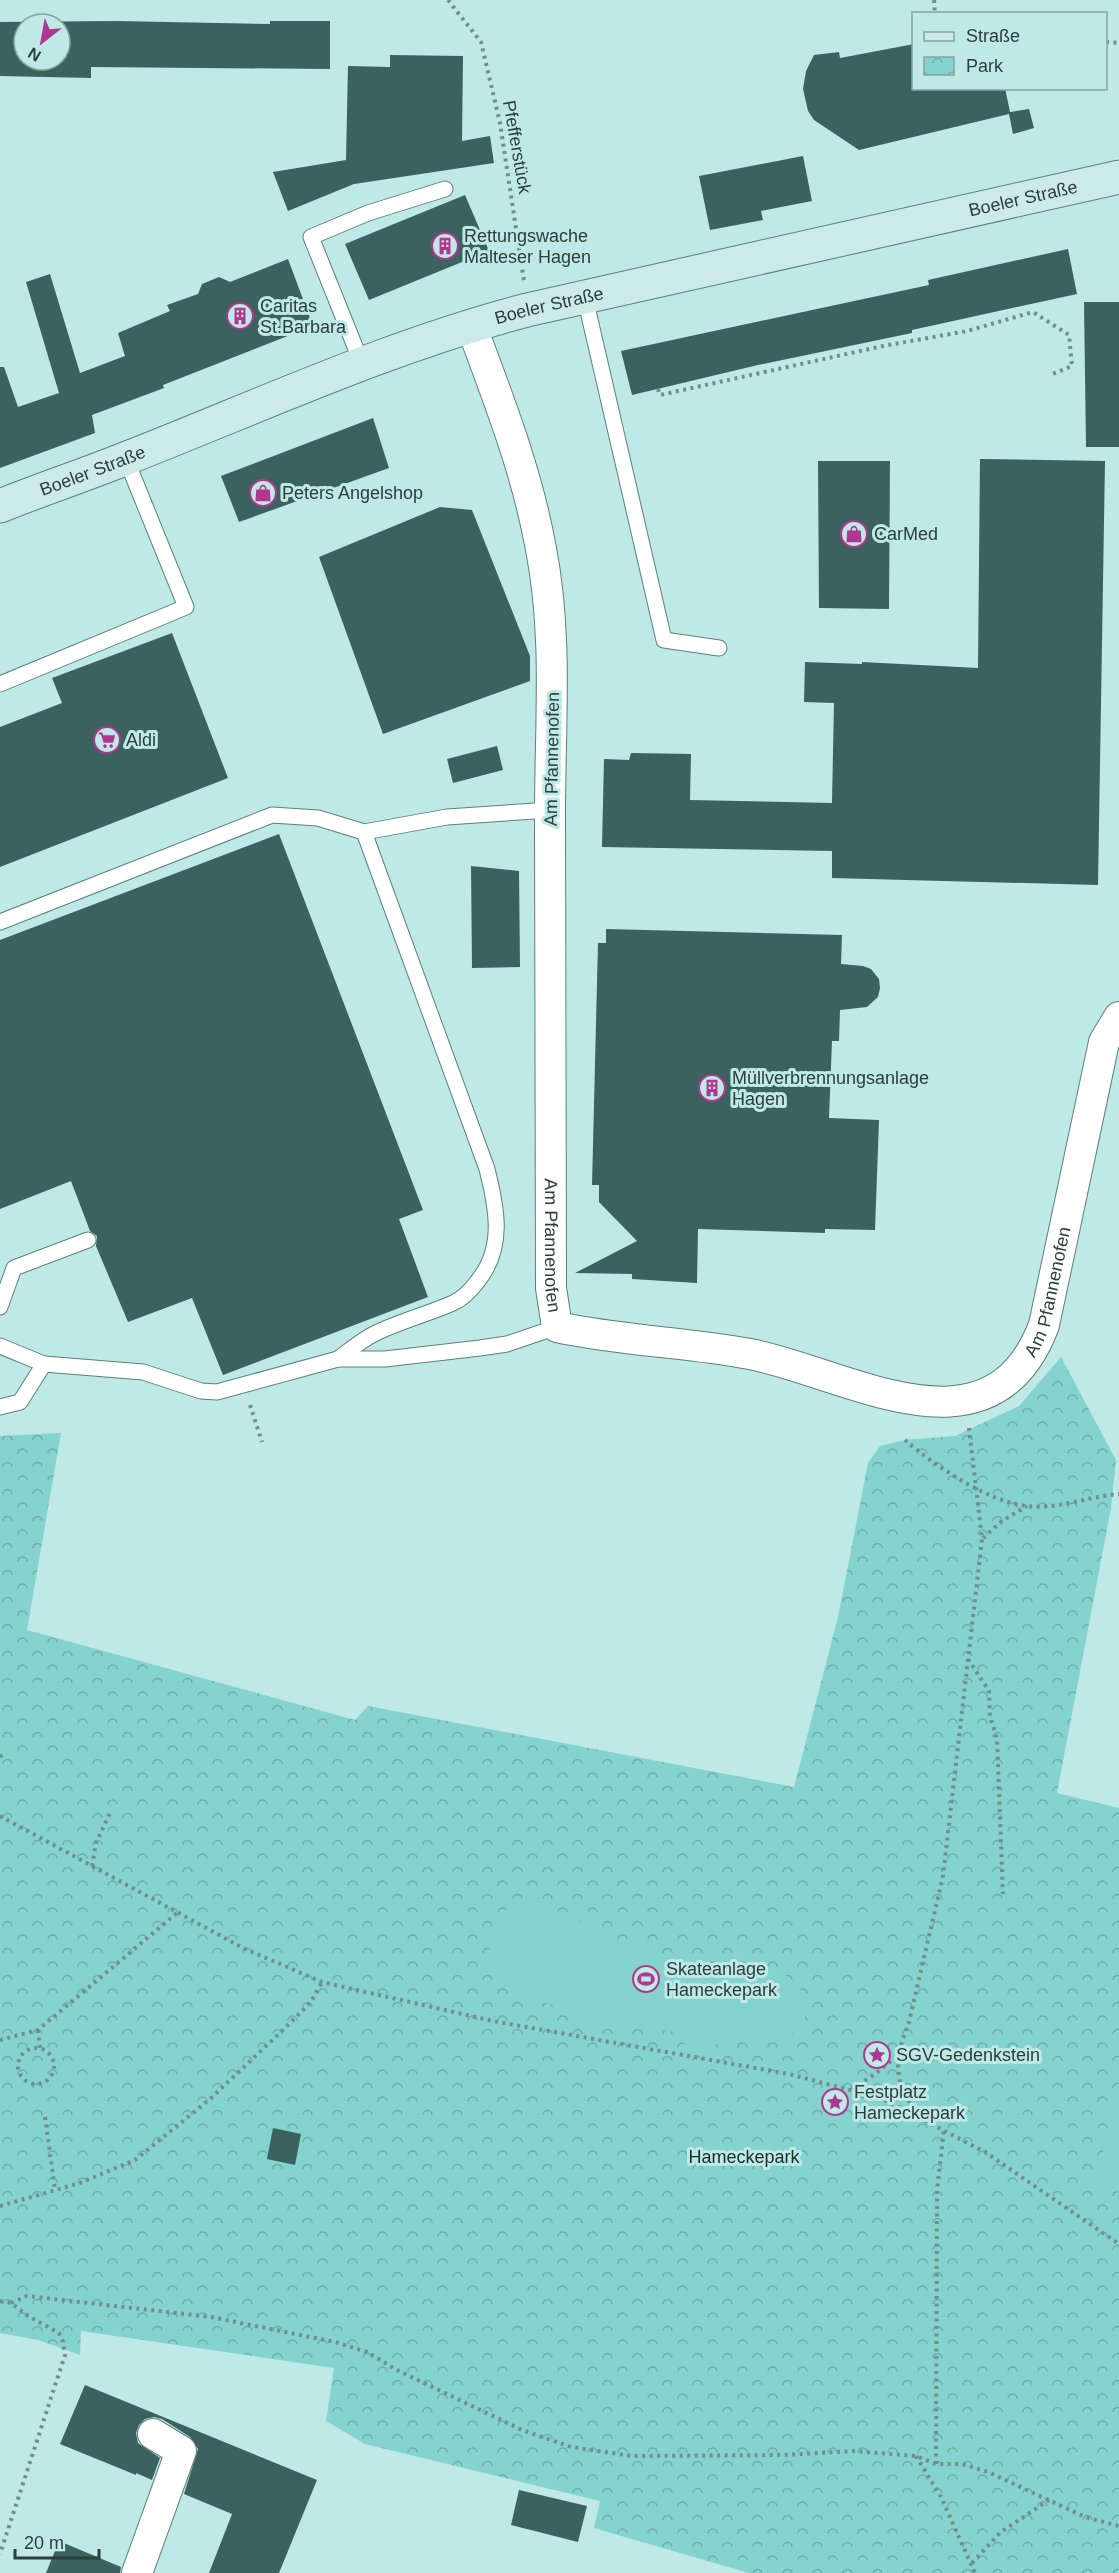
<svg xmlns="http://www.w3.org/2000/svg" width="1119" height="2573" viewBox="0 0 1119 2573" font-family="Helvetica,sans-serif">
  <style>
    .park { fill: url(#park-crowns) }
    .garden { fill: #84d3ce }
    .building { fill: #3b625f; fill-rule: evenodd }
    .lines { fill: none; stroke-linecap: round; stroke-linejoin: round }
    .lane-casing { stroke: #59817e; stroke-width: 17 }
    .street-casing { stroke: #59817e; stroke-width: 32 }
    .secondary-casing { stroke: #59817e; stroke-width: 35 }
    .path { stroke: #718e8d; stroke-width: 4; stroke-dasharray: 3 4.5; stroke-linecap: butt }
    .lane { stroke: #fff; stroke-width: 15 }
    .street { stroke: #fff; stroke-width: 30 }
    .secondary { stroke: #cceae8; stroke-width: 33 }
    .labels { text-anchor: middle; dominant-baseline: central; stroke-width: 6; stroke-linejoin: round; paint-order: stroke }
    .street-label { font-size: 18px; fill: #2d3e3d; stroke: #bee9e6 }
    .poi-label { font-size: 18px; fill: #2d3e3d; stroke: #bee9e6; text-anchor: start }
    .park-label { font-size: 18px; fill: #152f2d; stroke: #bee9e6 }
  </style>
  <defs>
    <pattern id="park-crowns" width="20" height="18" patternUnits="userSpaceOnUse" patternTransform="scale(1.5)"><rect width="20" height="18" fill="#84d3ce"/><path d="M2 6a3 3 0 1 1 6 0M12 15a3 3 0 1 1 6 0" fill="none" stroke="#6cada8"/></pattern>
  </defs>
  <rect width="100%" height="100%" fill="#bee9e6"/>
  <!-- park -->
  <polygon class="park" points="1061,1357 1116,1460 1111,1508 1057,1793 1119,1808 1119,2573 749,2573 594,2528 600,2501 365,2444 326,2421 334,2368 81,2331 80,2355 38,2340 0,2333 0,1436 61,1433 27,1630 355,1720 368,1706 794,1787 838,1617 868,1463 880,1446 905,1440 955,1436 1019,1406"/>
  <!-- garden -->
  <g class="garden">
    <path d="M523,1903c35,4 61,23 94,36 22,9 46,18 69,24 13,3 27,6 40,7 19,2 48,-3 63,8 15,10 23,34 11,48 -19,23 -58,6 -79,12l-7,9 -1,7 -27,-5 -3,-10 -9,-7 -43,-7 -12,4 -35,-8 -11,-10 -39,-12 -29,-17 -12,-18 -4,-16 2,-20 12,-17 10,-6z"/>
    <polygon points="1119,2083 1119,2192 1095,2187"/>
  </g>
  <!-- building -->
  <g class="building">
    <path d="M116,21l154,3v-3h60v48l-239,-2v11l-91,-2v-54zM24,24h36v36h-36z"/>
    <polygon points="914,44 914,88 1005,88 1010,112 1029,109 1034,128 1013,134 1009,114 859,150 814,120 808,111 803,89 806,71 814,55 839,52 840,58"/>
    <polygon points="390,55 463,56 462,141 490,136 494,163 354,184 288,211 273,172 346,160 348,66 390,67"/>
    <polygon points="803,156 812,201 761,211 763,220 710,230 699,176"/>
    <polygon points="465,195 489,251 369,300 345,244"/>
    <polygon points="1068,249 1077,294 912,330 912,333 758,365 632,395 621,351 929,285 928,280"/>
    <polygon points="288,259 313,326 163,385 164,388 92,415 95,433 0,468 0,367 4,367 18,407 59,393 26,282 50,274 80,373 125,356 118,333 170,311 167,305 198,294 202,284 219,277 230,282"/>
    <polygon points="1084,302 1119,302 1119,447 1086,447"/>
    <polygon points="373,418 389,468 239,522 221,476"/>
    <polygon points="980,459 1105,461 1098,885 832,878 832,851 602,847 604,759 629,760 631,753 691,754 690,800 832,803 834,703 804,702 805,662 862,664 862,662 978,668"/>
    <polygon points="818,461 890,461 889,609 819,608"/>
    <polygon points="440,507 472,510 530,656 530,681 383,734 319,557"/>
    <polygon points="172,633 228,778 0,867 0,727 62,703 52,678"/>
    <polygon points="497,746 503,770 453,783 447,759"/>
    <polygon points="279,834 423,1210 399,1219 428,1297 223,1375 192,1298 128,1322 96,1246 97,1236 90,1231 71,1181 0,1209 0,940"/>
    <polygon points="471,866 519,871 520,967 472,968"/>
    <polygon points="606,929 842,935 841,964 863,966 871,969 879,979 880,988 878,997 867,1007 840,1010 839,1041 832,1041 829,1118 879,1120 875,1230 825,1229 825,1233 698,1229 697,1283 632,1279 632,1274 575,1273 637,1241 599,1202 599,1185 592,1185 598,943 606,943"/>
    <polygon points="273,2128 301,2134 295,2165 267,2159"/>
    <polygon points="85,2385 317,2480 279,2573 209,2573 232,2514 184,2494 198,2449 190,2437 162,2419 154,2417 145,2419 139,2425 136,2433 138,2443 160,2458 152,2480 136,2473 136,2475 60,2444"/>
    <polygon points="519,2490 587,2506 578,2542 511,2525"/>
    <polygon points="59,2541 121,2567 120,2573 46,2573"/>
  </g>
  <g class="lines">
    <defs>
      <g id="lane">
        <polyline points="585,298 664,640 719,648"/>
        <polyline points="362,364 311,237 368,213 445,189"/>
        <polyline points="0,684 186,607 126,459"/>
        <polyline points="0,922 272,815 318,818 364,832 447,817 550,810"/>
        <polyline points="0,1307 14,1268 88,1240"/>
        <polyline points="0,1346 44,1364 143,1372 201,1391 217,1392 338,1359 385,1359 480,1348 507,1344 557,1327"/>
        <path d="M338,1359c12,-9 25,-20 38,-26 25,-12 52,-19 77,-30 9,-4 18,-13 24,-21 28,-34 20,-73 10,-113l-123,-337"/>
        <polyline points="0,1407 20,1402 44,1364"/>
      </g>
      <g id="street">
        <path id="s1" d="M471,325c27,73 56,146 70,224 17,87 9,175 9,263 0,159 1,317 1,476l6,39c64,14 130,15 193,27 98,19 241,112 294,-29l60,-283 15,-25"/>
        <polyline points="137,2573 181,2451 153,2434"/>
      </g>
      <g id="secondary">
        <path id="s2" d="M0,506c42,-17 85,-31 127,-48 133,-52 262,-112 400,-148l592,-133"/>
      </g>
    </defs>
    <!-- lane casing -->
    <use href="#lane" class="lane-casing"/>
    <!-- street casing -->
    <use href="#street" class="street-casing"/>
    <!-- secondary casing -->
    <use href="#secondary" class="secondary-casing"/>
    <!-- path -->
    <g class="path">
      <polyline points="448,0 481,42 500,123 524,281"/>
      <polyline points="934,0 935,14"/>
      <polyline points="1106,42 1119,43"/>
      <polyline points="658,389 660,395 883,346 967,331 1033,312 1069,335 1072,366 1050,375"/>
      <polyline points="250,1405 262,1442"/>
      <path d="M905,1440c29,25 83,62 122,66 30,4 62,-10 92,-12"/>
      <polyline points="983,1538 1002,1521 1027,1506"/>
      <polyline points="968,1659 989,1691 990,1716 997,1739 1003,1894"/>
      <polyline points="0,1757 3,1754"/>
      <polyline points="0,1816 245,1949 322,1982 493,2021 789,2074 881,2098 985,2152 1119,2244"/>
      <polyline points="92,1866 96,1843 110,1813"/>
      <polyline points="38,2030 40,2048"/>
      <polyline points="0,2040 38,2030 177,1913"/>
      <circle cx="36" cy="2066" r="18"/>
      <polyline points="897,2057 900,2083 916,2115"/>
      <polyline points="852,2089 875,2074 897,2056 909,2022 943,1876 982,1539 969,1428"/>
      <polyline points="45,2117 55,2190"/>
      <polyline points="0,2206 80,2183 135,2160 210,2099 281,2032 311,2002 322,1982"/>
      <polyline points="0,2301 11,2303 28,2316 59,2333 63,2342 65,2355 0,2554"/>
      <polyline points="11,2303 27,2296 211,2317 335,2342 367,2352 395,2369 522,2430 571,2447 632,2456 785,2455 852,2451 916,2456 936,2464 962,2464 988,2472 1085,2517 1119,2526"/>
      <polyline points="916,2456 941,2497 975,2573"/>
      <polyline points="936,2464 937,2191 944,2129"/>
      <polyline points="972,2563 1001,2532 1049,2500"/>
    </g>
    <!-- lane -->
    <use href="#lane" class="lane"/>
    <!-- street -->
    <use href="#street" class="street"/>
    <!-- secondary -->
    <use href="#secondary" class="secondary"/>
  </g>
  <!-- icons -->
  <defs>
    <symbol id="building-ring" viewBox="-11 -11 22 22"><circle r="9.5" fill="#bee9e6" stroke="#af388f" stroke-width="1.5"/><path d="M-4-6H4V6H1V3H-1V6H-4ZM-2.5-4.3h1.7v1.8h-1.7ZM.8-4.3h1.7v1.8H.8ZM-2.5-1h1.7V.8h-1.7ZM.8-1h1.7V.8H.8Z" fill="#af388f"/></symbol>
    <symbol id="shop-ring" viewBox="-11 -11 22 22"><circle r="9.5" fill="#bee9e6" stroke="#af388f" stroke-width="1.5"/><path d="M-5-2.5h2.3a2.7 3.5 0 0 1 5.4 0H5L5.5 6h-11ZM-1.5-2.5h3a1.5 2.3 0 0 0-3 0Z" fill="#af388f"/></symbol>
    <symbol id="supermarket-ring" viewBox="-11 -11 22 22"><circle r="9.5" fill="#bee9e6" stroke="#af388f" stroke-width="1.5"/><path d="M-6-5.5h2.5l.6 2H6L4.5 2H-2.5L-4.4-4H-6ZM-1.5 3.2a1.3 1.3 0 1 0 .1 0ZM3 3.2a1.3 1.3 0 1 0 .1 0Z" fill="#af388f"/></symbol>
    <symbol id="stadium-ring" viewBox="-11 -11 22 22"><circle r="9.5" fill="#bee9e6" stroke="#af388f" stroke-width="1.5"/><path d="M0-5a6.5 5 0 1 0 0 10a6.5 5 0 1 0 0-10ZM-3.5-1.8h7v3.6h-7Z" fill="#af388f"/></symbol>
    <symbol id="sight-ring" viewBox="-11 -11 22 22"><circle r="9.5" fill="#bee9e6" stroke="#af388f" stroke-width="1.5"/><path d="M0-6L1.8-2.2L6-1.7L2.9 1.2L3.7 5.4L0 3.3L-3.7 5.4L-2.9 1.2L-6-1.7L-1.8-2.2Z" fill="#af388f"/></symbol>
  </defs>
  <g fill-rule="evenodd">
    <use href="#building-ring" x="430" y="231" width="30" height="30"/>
    <use href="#building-ring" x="225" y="301" width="30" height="30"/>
    <use href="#shop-ring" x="248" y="478" width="30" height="30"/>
    <use href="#shop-ring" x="839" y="519" width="30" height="30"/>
    <use href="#supermarket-ring" x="92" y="725" width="30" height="30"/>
    <use href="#building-ring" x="697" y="1073" width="30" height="30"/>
    <use href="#stadium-ring" x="631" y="1964" width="30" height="30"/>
    <use href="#sight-ring" x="862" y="2040" width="30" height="30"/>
    <use href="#sight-ring" x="820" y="2087" width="30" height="30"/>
  </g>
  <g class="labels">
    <!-- street labels -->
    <g class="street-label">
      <text transform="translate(517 147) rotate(80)">Pfefferstück</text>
      <text stroke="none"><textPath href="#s2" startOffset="1071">Boeler Straße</textPath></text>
      <text stroke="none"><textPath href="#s2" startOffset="585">Boeler Straße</textPath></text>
      <text stroke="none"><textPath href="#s2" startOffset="99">Boeler Straße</textPath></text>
      <text transform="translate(552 759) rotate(-89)">Am Pfannenofen</text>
      <text stroke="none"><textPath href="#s1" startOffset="932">Am Pfannenofen</textPath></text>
      <text stroke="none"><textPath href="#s1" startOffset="1578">Am Pfannenofen</textPath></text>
    </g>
    <!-- poi labels -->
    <g class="poi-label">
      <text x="464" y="236">Rettungswache<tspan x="464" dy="21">Malteser Hagen</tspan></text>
      <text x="260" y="306">Caritas<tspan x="260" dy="21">St.Barbara</tspan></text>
      <text x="282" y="493">Peters Angelshop</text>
      <text x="874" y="534">CarMed</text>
      <text x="126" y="740">Aldi</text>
      <text x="732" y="1078">Müllverbrennungsanlage<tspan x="732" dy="21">Hagen</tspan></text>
      <text x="666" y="1969">Skateanlage<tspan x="666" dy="21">Hameckepark</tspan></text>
      <text x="896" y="2055">SGV-Gedenkstein</text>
      <text x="854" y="2092">Festplatz<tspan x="854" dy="21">Hameckepark</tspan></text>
    </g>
    <!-- park labels -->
    <g class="park-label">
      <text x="744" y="2157">Hameckepark</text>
    </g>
  </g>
  <!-- legend -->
  <rect x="912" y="12" width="195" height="78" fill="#bee9e6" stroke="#84a5a2" stroke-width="1.5"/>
  <rect x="924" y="32" width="30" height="9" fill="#cceae8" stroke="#84a5a2" stroke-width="1.5"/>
  <text x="966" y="42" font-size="18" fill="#2d3e3d">Straße</text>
  <rect x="924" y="57" width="30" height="18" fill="url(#park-crowns)" stroke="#84a5a2" stroke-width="1.5"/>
  <text x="966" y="72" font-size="18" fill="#2d3e3d">Park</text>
  <!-- north arrow -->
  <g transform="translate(42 42) rotate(211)"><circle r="28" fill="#bee9e6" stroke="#84a5a2" stroke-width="1.5"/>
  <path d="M0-4.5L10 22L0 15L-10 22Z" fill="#af388f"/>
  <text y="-9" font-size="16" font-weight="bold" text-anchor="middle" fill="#2d3e3d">N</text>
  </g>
  <!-- scale -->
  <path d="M15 2549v9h84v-9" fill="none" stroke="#2d3e3d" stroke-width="3"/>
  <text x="24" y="2549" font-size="18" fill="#2d3e3d" stroke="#bee9e6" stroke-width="4.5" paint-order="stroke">20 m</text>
</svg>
